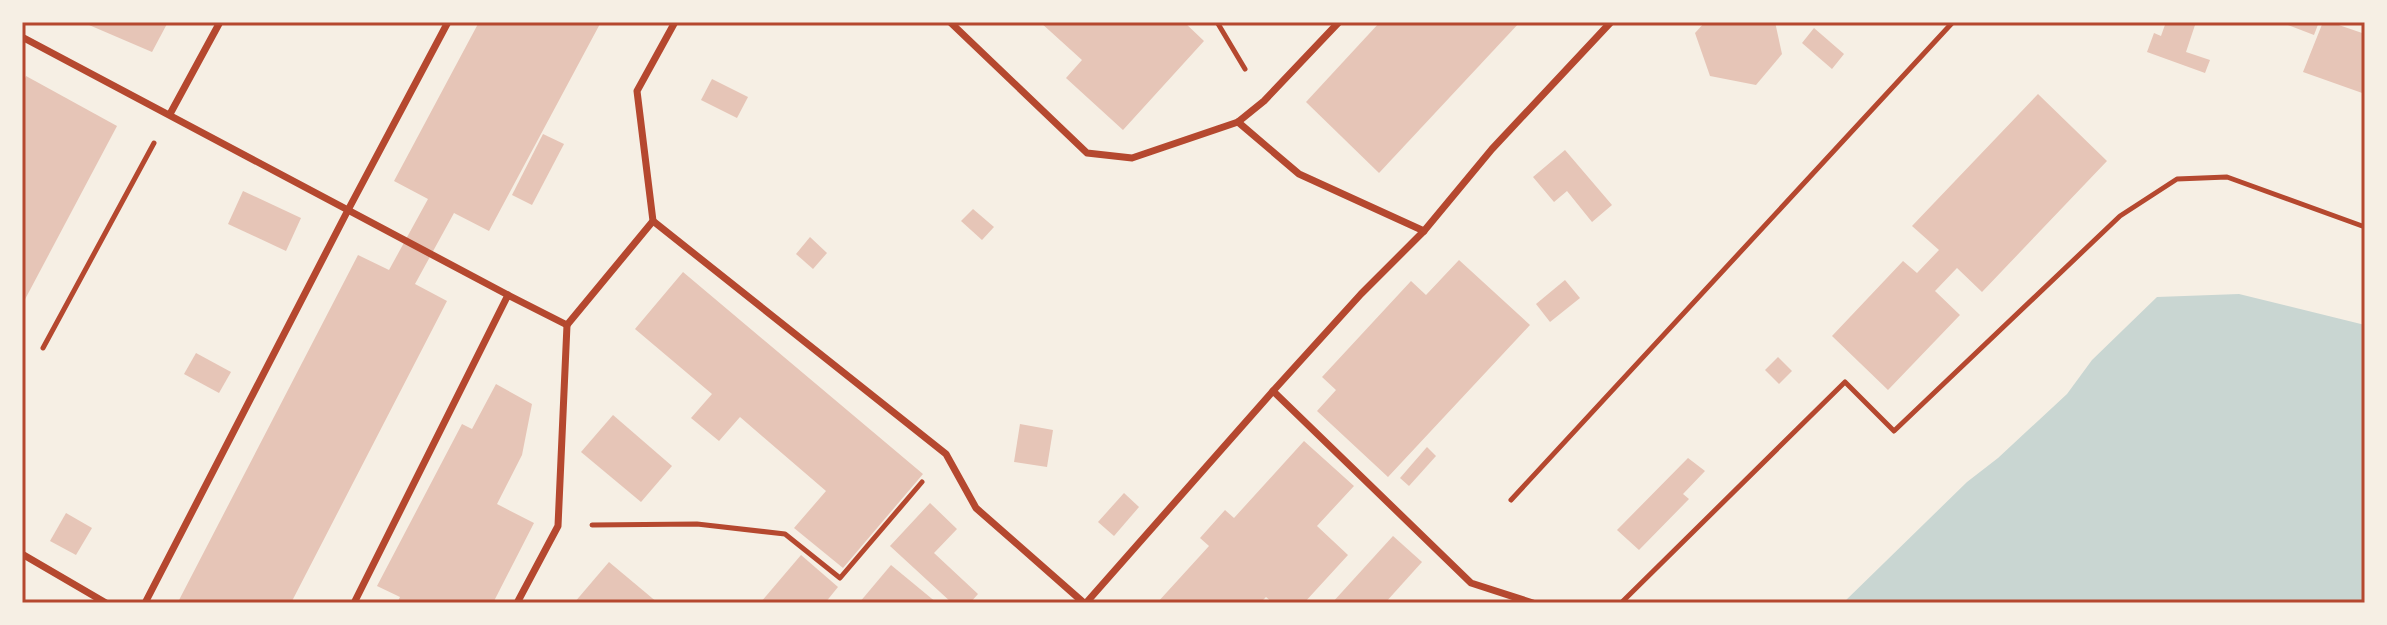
<svg xmlns="http://www.w3.org/2000/svg" width="2387" height="625" viewBox="0 0 2387 625" font-family="Helvetica,sans-serif">
  <style>
    .water { fill: #c9d6d2 }
    .building { fill: #e6c5b7 }
    .lines { fill: none; stroke-linecap: round; stroke-linejoin: round }
    .path { stroke: #b5482f; stroke-width: 5 }
    .pedestrian { stroke: #b5482f; stroke-width: 7 }
    .neatline { fill: none; stroke: #b5482f; stroke-width: 3 }
  </style>
  <rect width="100%" height="100%" fill="#f6efe4"/>
  <!-- water -->
  <polygon class="water" points="2239,294 2365,325 2365,603 1843,603 1967,482 1998,458 2067,394 2092,360 2157,297"/>
  <!-- building -->
  <g class="building">
    <polygon points="82,22 168,22 152,52"/>
    <polygon points="479,22 601,22 489,231 454,213 415,284 447,301 291,603 180,603 178,602 358,255 389,270 428,199 394,181"/>
    <polygon points="1040,22 1184,22 1204,41 1123,130 1066,78 1082,60"/>
    <polygon points="1380,22 1520,22 1379,173 1306,102"/>
    <polygon points="1705,22 1775,22 1782,54 1756,85 1710,76 1695,33"/>
    <polygon points="2166,22 2196,22 2186,52 2210,60 2205,73 2147,52 2154,33 2161,36"/>
    <polygon points="2280,22 2319,22 2314,35"/>
    <polygon points="2323,22 2330,22 2365,34 2365,94 2303,72"/>
    <polygon points="1814,28 1844,54 1832,69 1802,43"/>
    <polygon points="26,76 117,126 22,305 22,85"/>
    <polygon points="712,79 748,97 737,118 701,100"/>
    <polygon points="2038,94 2107,161 1982,292 1957,268 1935,291 1960,315 1888,390 1832,336 1903,261 1917,273 1939,250 1912,226"/>
    <polygon points="543,134 564,144 532,205 512,195"/>
    <polygon points="1565,150 1612,205 1592,222 1567,191 1554,202 1533,177"/>
    <polygon points="243,191 301,218 286,251 228,224"/>
    <polygon points="973,209 994,227 982,240 961,221"/>
    <polygon points="810,237 827,253 813,269 796,254"/>
    <polygon points="1459,260 1530,325 1388,477 1317,411 1336,390 1322,377 1411,281 1426,295"/>
    <polygon points="683,272 923,474 843,568 794,528 826,491 740,417 719,441 691,418 712,394 635,329"/>
    <polygon points="1565,280 1580,298 1550,322 1536,304"/>
    <polygon points="196,353 231,372 219,393 184,374"/>
    <polygon points="1778,357 1792,371 1779,384 1765,370"/>
    <polygon points="496,384 532,404 522,455 497,504 534,523 493,603 397,603 400,597 377,586 462,424 472,429"/>
    <polygon points="613,415 672,466 641,502 581,452"/>
    <polygon points="1020,424 1053,430 1047,467 1014,462"/>
    <polygon points="1304,441 1354,486 1317,526 1348,555 1304,603 1273,603 1266,597 1260,603 1157,603 1209,546 1200,538 1225,510 1234,518"/>
    <polygon points="1427,447 1436,456 1409,486 1400,478"/>
    <polygon points="1688,458 1705,471 1683,494 1689,499 1639,550 1617,530"/>
    <polygon points="1124,493 1139,507 1114,536 1098,522"/>
    <polygon points="930,503 957,529 934,553 978,594 970,603 952,603 890,546"/>
    <polygon points="66,513 92,528 76,555 50,541"/>
    <polygon points="1393,536 1422,562 1385,603 1332,603"/>
    <polygon points="801,555 838,587 825,603 760,603"/>
    <polygon points="609,562 658,603 574,603"/>
    <polygon points="891,565 937,603 859,603"/>
  </g>
  <g class="lines">
    <!-- path -->
    <g class="path">
      <polyline points="1217,22 1245,69"/>
      <polyline points="43,348 154,143"/>
      <polyline points="1511,500 1953,22"/>
      <polyline points="592,525 697,524 785,534 840,578 922,482"/>
      <polyline points="1621,603 1845,382 1894,431 2120,216 2177,179 2227,177 2365,227"/>
    </g>
    <!-- pedestrian -->
    <g class="pedestrian">
      <polyline points="950,22 1087,153 1132,158 1238,122 1264,101 1339,22"/>
      <polyline points="22,37 508,295"/>
      <polyline points="170,114 220,22"/>
      <polyline points="1238,122 1299,174 1424,231"/>
      <polyline points="653,221 946,454 976,508 1084,603"/>
      <polyline points="1273,391 1471,583 1533,603"/>
      <polyline points="22,554 106,603"/>
      <polyline points="145,603 347,212 448,22"/>
      <polyline points="354,603 508,295 567,325 653,221 637,91 675,22"/>
      <polyline points="517,603 558,526 567,325"/>
      <polyline points="1086,603 1273,391 1361,294 1424,231 1492,149 1611,22"/>
    </g>
  </g>
  <!-- border -->
  <rect width="2387" height="625" fill="none" stroke="#f6efe4" stroke-width="48"/>
  <rect x="24" y="24" width="2339" height="577" class="neatline"/>
</svg>
